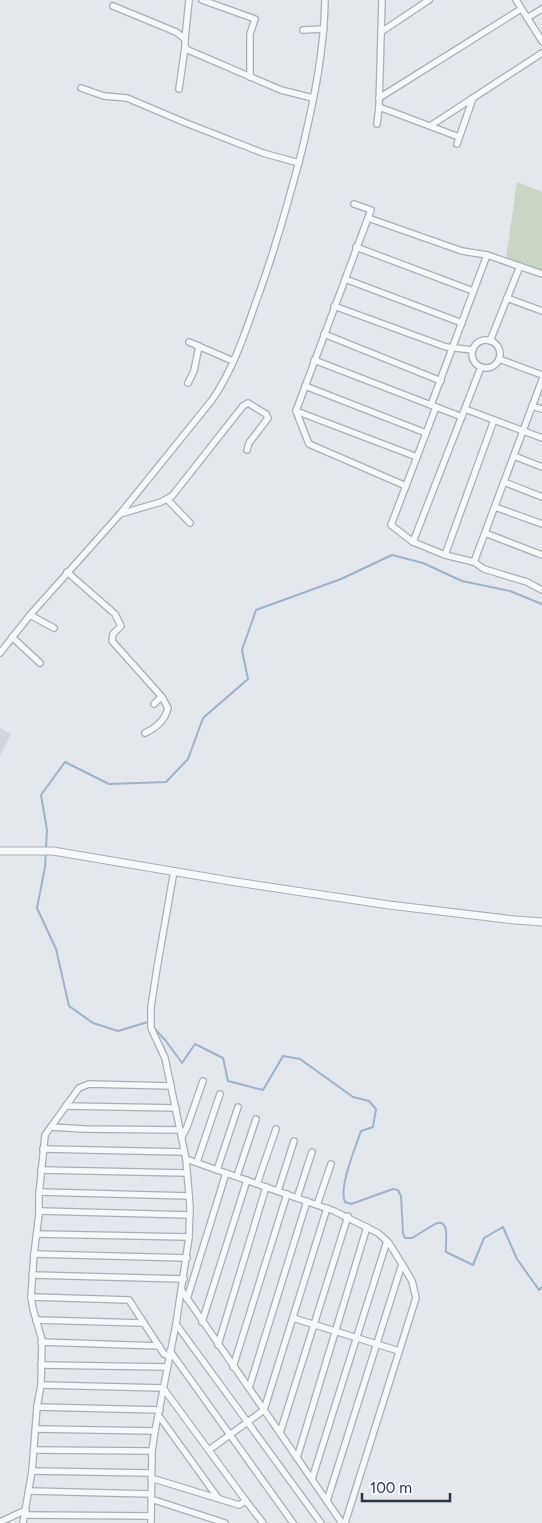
<svg xmlns="http://www.w3.org/2000/svg" width="542" height="1523" viewBox="0 0 542 1523" font-family="Figtree,sans-serif">
  <style>
    .built { fill: #d2d6de }
    .green { fill: #c9d6c5 }
    .lines { fill: none; stroke-linecap: round; stroke-linejoin: round }
    .stream { stroke: #9fb4cc; stroke-width: 2 }
    .minor-casing { stroke: #a9aeb7; stroke-width: 8 }
    .tertiary-casing { stroke: #a9aeb7; stroke-width: 9 }
    .minor { stroke: #f7f8fa; stroke-width: 5.5 }
    .tertiary { stroke: #f7f8fa; stroke-width: 7 }
  </style>
  <rect width="100%" height="100%" fill="#e4e7ec"/>
  <!-- built -->
  <polygon class="built" points="0,728 11,734 0,757"/>
  <!-- green -->
  <polygon class="green" points="517,182 542,192 542,273 506,259"/>
  <g class="lines">
    <!-- stream -->
    <g class="stream">
      <polyline points="150,1023 148,1022 118,1031 93,1023 69,1006 56,949 37,908 45,867 47,830 41,795 65,762 109,784 166,782 188,759 203,718 248,679 242,650 256,610 341,579 392,555 423,563 462,581 510,591 542,604"/>
      <path d="M153,1027l13,14 16,22 13,-19 28,14 5,23 35,9 20,-34 17,3 53,38 16,4 7,8 -3,18 -12,4c-5,15 -23,58 -16,71l6,2 42,-15 5,1 3,6 2,37 2,5h7l23,-14c16,-7 10,19 11,28l27,13 11,-27 19,-11 14,32 22,31 3,-3"/>
    </g>
    <defs>
      <g id="minor">
        <polyline points="202,0 255,19 250,34 250,77"/>
        <polyline points="516,0 542,41"/>
        <polyline points="113,6 176,32 185,39 185,47 188,50 281,90 313,98"/>
        <polyline points="527,18 542,9"/>
        <polyline points="303,30 324,29"/>
        <polyline points="381,32 429,0"/>
        <polyline points="185,39 189,0"/>
        <polyline points="81,88 104,96 127,98 186,123 263,153 299,163"/>
        <polyline points="179,89 185,47"/>
        <polyline points="379,98 521,9"/>
        <polyline points="379,107 459,137"/>
        <polyline points="377,124 379,107 382,0"/>
        <polyline points="430,126 542,53"/>
        <polyline points="457,144 473,98"/>
        <polyline points="354,204 371,210 296,411 309,444 406,486"/>
        <polyline points="368,218 462,251 487,255 542,274"/>
        <polyline points="356,247 473,291"/>
        <polyline points="345,279 462,323"/>
        <polyline points="507,298 542,311"/>
        <polyline points="334,306 446,347 473,350"/>
        <polyline points="324,334 441,381"/>
        <circle cx="486" cy="354" r="14"/>
        <polyline points="490,341 520,266"/>
        <polyline points="189,342 233,361"/>
        <polyline points="499,359 542,375"/>
        <polyline points="314,360 462,417"/>
        <polyline points="188,383 194,371 199,346"/>
        <polyline points="305,386 426,433"/>
        <polyline points="431,405 487,255"/>
        <polyline points="532,406 542,409"/>
        <polyline points="436,407 391,525 413,542 445,555 474,562 484,569 527,582 542,590"/>
        <polyline points="465,409 542,438"/>
        <polyline points="296,411 417,457"/>
        <polyline points="514,456 542,467"/>
        <polyline points="504,482 542,497"/>
        <polyline points="167,499 190,523"/>
        <polyline points="495,507 542,524"/>
        <polyline points="120,514 161,502 172,496 243,406 248,403 266,414 268,418 249,443 247,450"/>
        <polyline points="485,533 542,555"/>
        <polyline points="413,542 481,367"/>
        <polyline points="445,555 494,420"/>
        <polyline points="474,562 542,380"/>
        <path d="M67,572l48,42 6,12 -8,8 -1,7 50,56 6,11c-3,12 -12,20 -23,25"/>
        <polyline points="30,615 54,628"/>
        <polyline points="12,637 40,663"/>
        <path d="M0,653l30,-38 90,-101 92,-114c21,-30 33,-67 45,-101 18,-49 32,-99 45,-149 12,-51 22,-97 23,-150"/>
        <polyline points="154,704 161,697"/>
        <polyline points="66,1106 176,1108"/>
        <polyline points="51,1127 84,1129 180,1130"/>
        <polyline points="182,1137 187,1127 203,1081"/>
        <polyline points="43,1149 184,1152"/>
        <polyline points="186,1159 334,1211 378,1233 389,1243 405,1269 412,1281 416,1298 345,1523"/>
        <polyline points="197,1162 220,1094"/>
        <polyline points="41,1170 187,1173"/>
        <polyline points="217,1170 238,1107"/>
        <polyline points="237,1176 256,1119"/>
        <polyline points="257,1184 276,1129"/>
        <polyline points="278,1191 294,1141"/>
        <polyline points="39,1192 189,1196"/>
        <polyline points="297,1198 312,1152"/>
        <polyline points="317,1205 331,1164"/>
        <polyline points="39,1211 190,1215"/>
        <polyline points="37,1234 189,1237"/>
        <polyline points="34,1254 187,1258"/>
        <polyline points="32,1275 184,1279"/>
        <polyline points="182,1291 342,1523"/>
        <polyline points="31,1297 129,1300 164,1354 169,1356"/>
        <polyline points="187,1299 226,1173"/>
        <polyline points="293,1318 399,1351"/>
        <polyline points="36,1320 143,1323"/>
        <polyline points="202,1322 247,1180"/>
        <polyline points="176,1324 321,1523"/>
        <polyline points="41,1342 159,1346"/>
        <polyline points="218,1345 266,1187"/>
        <polyline points="170,1351 293,1523"/>
        <polyline points="41,1365 167,1367"/>
        <polyline points="233,1367 287,1194"/>
        <polyline points="41,1385 163,1388 246,1501 239,1505 151,1478"/>
        <polyline points="249,1388 307,1201"/>
        <polyline points="37,1407 160,1410"/>
        <polyline points="159,1416 218,1498"/>
        <polyline points="36,1429 155,1431"/>
        <polyline points="280,1433 348,1216"/>
        <polyline points="35,1450 152,1451"/>
        <polyline points="209,1450 264,1410 327,1208"/>
        <polyline points="297,1458 367,1227"/>
        <polyline points="32,1471 151,1473"/>
        <polyline points="312,1479 387,1241"/>
        <polyline points="29,1491 151,1494"/>
        <polyline points="151,1499 225,1523"/>
        <polyline points="246,1501 263,1523"/>
        <polyline points="327,1501 402,1264"/>
        <polyline points="25,1515 151,1516"/>
        <polyline points="0,1522 26,1510"/>
        <polyline points="23,1523 32,1471 37,1407 41,1385 42,1340 33,1309 31,1297 34,1254 39,1214 39,1195 45,1135 79,1088 89,1084 171,1086"/>
        <polyline points="151,1523 152,1451 155,1431 176,1324 189,1237 190,1207 186,1159 165,1058 151,1028 151,1007 157,968 174,871"/>
      </g>
      <polyline id="tertiary" points="0,851 53,851 236,882 389,905 515,920 542,922"/>
    </defs>
    <!-- minor casing -->
    <use href="#minor" class="minor-casing"/>
    <!-- tertiary casing -->
    <use href="#tertiary" class="tertiary-casing"/>
    <!-- minor -->
    <use href="#minor" class="minor"/>
    <!-- tertiary -->
    <use href="#tertiary" class="tertiary"/>
  </g>
  <!-- scale -->
  <path d="M362 1493v8h88v-8" fill="none" stroke="#2b3445" stroke-width="2.5"/>
  <text x="370" y="1493" font-size="15" fill="#2b3445" stroke="#f4f6f9" stroke-width="4" paint-order="stroke">100 m</text>
</svg>
